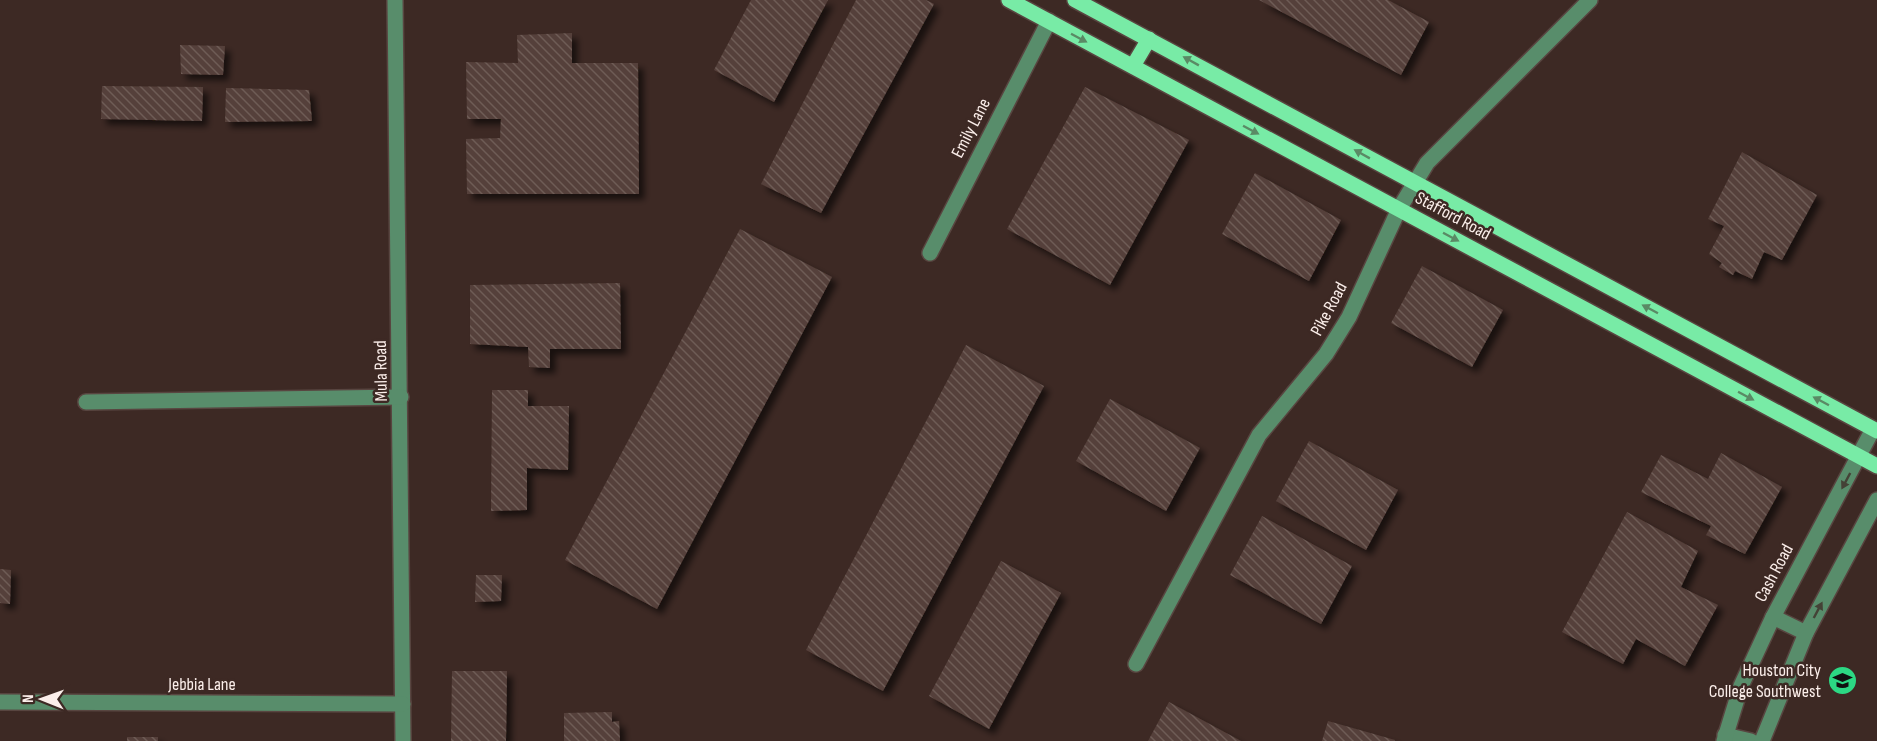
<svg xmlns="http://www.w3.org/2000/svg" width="1877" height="741" viewBox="0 0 1877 741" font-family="'Sofia Sans Condensed',sans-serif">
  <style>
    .building { fill: url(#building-back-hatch); filter: url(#shadow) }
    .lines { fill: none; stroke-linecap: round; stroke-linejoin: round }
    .minor-casing { stroke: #584540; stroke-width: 18 }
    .major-casing { stroke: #584540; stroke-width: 18 }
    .minor { stroke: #588d6b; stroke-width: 15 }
    .major { stroke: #78eba6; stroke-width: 15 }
    .oneway { fill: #5a8a65 }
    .oneway2 { fill: #444236 }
    .labels { text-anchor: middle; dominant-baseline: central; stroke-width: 5; stroke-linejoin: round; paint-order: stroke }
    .street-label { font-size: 18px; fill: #fbeeea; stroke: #3d2924 }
    .poi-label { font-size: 18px; fill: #fbeeea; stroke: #3d2924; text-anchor: end }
  </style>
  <defs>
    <pattern id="building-back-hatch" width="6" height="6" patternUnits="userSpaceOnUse" patternTransform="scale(1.5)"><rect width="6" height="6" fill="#55403a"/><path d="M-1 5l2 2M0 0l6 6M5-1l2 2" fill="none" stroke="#6e5c57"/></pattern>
    <filter id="shadow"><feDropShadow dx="5.5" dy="5.5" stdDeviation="3" flood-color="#0009"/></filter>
  </defs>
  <rect width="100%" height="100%" fill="#3d2924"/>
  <!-- building -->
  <g class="building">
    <polygon points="751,0 828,0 774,102 714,70"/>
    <polygon points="856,0 926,0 934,4 821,213 761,184"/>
    <polygon points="1259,0 1388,0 1429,22 1401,75"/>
    <polygon points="572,33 572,63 638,63 639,194 467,194 466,139 500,138 501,119 467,119 466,62 518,63 517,35"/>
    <polygon points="180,45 225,46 223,75 181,74"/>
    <polygon points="102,86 203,87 202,121 101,119"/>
    <polygon points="1085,87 1189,140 1110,285 1007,229"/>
    <polygon points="226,88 309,90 312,121 225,122"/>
    <polygon points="1742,152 1817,195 1782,260 1764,252 1752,279 1735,271 1733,275 1719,267 1722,263 1709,254 1724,226 1708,219"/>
    <polygon points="1255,173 1341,220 1309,281 1222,234"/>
    <polygon points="740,229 832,277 657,609 565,560"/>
    <polygon points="1422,266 1503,310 1472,367 1391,323"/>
    <polygon points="620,283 621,349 550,349 550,368 529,367 528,347 470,344 470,285"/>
    <polygon points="966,345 1044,386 883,691 806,650"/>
    <polygon points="492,390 528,390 528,406 569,406 568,470 527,468 527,510 491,511"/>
    <polygon points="1110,399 1200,448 1166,511 1076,461"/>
    <polygon points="1309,441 1398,490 1366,550 1276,501"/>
    <polygon points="1721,453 1782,487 1745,554 1706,535 1711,526 1641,492 1661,455 1708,479"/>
    <polygon points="1627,512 1698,551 1681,587 1718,605 1685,666 1636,639 1623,664 1562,632"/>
    <polygon points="1262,516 1352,566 1321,624 1230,575"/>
    <polygon points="1001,561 1061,593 989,729 929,696"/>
    <polygon points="0,569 11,570 10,604 0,603"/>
    <polygon points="476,575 502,575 501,601 475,602"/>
    <polygon points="452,671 507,671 506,741 451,741"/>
    <polygon points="1169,702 1241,741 1148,741"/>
    <polygon points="612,712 612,722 619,721 620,741 564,741 564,713"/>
    <polygon points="1328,721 1395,740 1395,741 1322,741"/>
    <rect x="127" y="737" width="31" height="4"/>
  </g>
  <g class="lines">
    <defs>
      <g id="minor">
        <polyline points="395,0 403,741"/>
        <polyline points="930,253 1049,21"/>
        <polyline points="86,402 401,397"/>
        <polyline points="1773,617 1806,633"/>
        <polyline points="1136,664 1259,435 1326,354 1349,317 1399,209 1427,163 1590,0"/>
        <polyline points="0,702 403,704"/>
        <polyline points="1725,735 1751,741"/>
        <polyline points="1724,741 1741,686 1773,617 1873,429"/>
        <polyline points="1762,741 1806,633 1877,500"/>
      </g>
      <g id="major">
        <polyline points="1009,0 1877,466"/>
        <polyline points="1075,0 1877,431"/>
        <polyline points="1133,66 1149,39"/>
      </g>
    </defs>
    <!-- minor casing -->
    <use href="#minor" class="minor-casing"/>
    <!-- major casing -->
    <use href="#major" class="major-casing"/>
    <!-- minor -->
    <use href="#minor" class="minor"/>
    <!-- major -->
    <use href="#major" class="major"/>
  </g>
  <!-- one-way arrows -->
  <defs><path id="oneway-solid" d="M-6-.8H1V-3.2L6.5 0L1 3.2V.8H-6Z" transform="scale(1.5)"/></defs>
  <g class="oneway">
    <use href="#oneway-solid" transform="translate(1079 38) rotate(28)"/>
    <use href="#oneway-solid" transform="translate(1191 61) rotate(-151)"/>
    <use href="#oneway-solid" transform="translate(1251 130) rotate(28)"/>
    <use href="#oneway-solid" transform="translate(1362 154) rotate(-151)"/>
    <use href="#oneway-solid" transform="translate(1451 237) rotate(28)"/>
    <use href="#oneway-solid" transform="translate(1650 309) rotate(-152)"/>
    <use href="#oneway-solid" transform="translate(1746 396) rotate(28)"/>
    <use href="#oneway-solid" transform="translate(1821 401) rotate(-152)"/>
  </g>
  <g class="oneway2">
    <use href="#oneway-solid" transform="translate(1846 481) rotate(118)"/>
    <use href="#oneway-solid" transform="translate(1818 610) rotate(-62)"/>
  </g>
  <!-- icons -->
  <defs>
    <symbol id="university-disc" viewBox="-11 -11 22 22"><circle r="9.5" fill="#2cd884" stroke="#3d2924"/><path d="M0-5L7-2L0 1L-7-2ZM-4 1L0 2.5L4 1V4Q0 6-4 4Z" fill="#111"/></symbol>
  </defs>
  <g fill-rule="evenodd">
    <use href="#university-disc" x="1826" y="664" width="33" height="33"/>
  </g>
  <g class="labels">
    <!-- street labels -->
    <g class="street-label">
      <text transform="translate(971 128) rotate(-63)">Emily Lane</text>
      <text transform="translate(1453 216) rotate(28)">Stafford Road</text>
      <text transform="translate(1329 309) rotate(-62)">Pike Road</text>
      <text transform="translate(381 371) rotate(-91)">Mula Road</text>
      <text transform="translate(1774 573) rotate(-62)">Cash Road</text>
      <text x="202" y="684">Jebbia Lane</text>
    </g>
    <!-- poi labels -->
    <g class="poi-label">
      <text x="1821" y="670">Houston City<tspan x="1821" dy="21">College Southwest</tspan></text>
    </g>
  </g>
  <!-- north arrow -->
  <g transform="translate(42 699) rotate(271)" stroke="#3d2924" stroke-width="4.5" paint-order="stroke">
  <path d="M0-4.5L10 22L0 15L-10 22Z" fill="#fbeeea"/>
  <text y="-9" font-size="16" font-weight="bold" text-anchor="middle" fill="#fbeeea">N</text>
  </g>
</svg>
